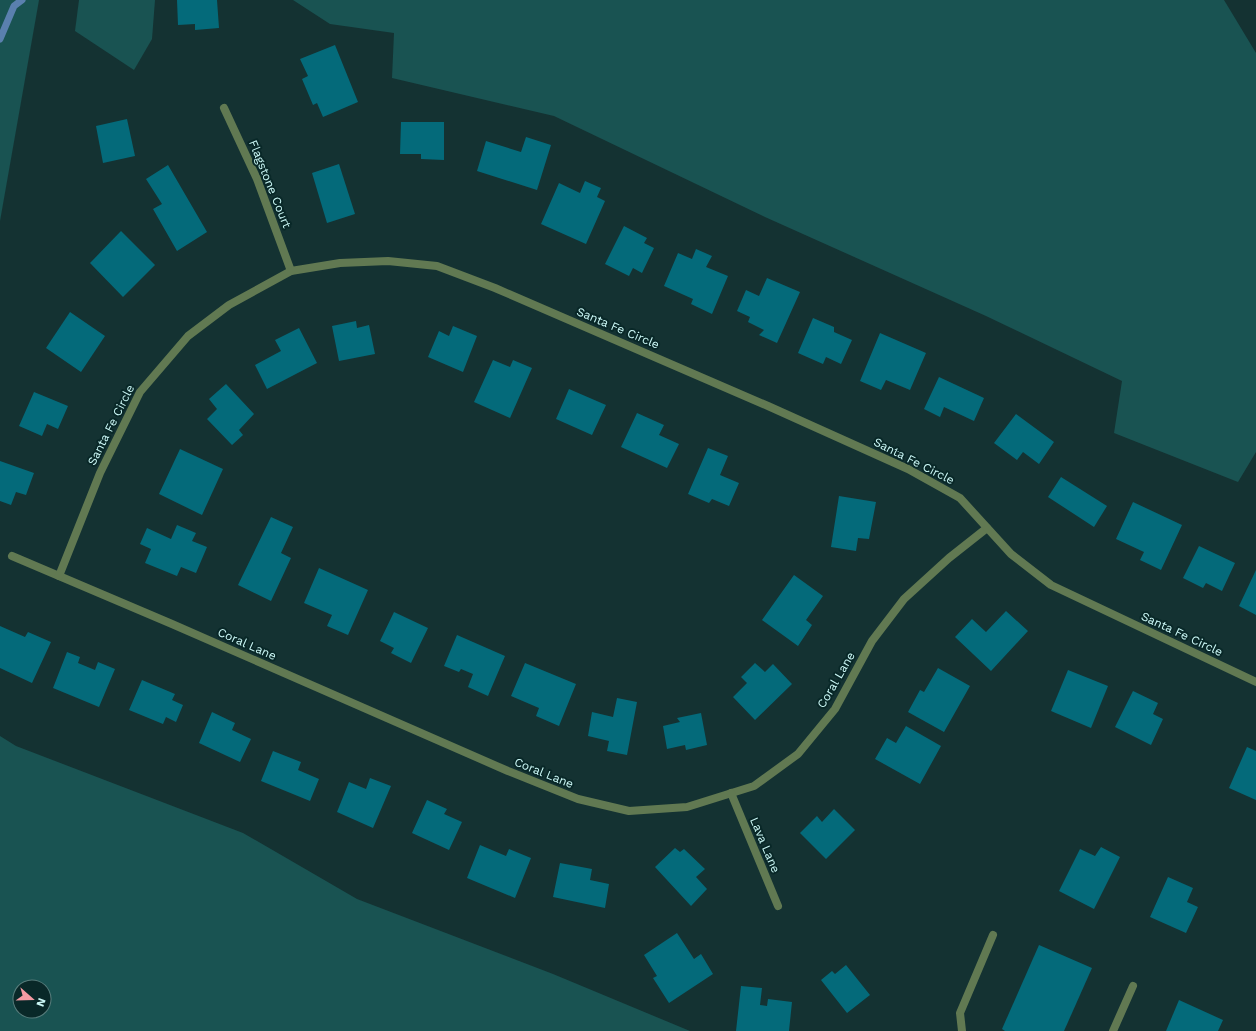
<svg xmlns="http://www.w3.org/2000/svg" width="1256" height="1031" viewBox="0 0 1256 1031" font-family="'Work Sans',sans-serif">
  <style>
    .green { fill: #195352; fill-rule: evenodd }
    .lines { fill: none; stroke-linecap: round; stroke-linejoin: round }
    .stream { stroke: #5a80ae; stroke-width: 7 }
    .building { fill: #046a7a }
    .service { stroke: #617952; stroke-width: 8 }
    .minor { stroke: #617952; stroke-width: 8 }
    .labels { text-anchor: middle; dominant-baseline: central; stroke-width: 4; stroke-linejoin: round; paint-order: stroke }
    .street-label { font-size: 12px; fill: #cdf9f7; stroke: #092828 }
  </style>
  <rect width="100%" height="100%" fill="#143232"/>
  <!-- green -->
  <g class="green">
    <polygon points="0,0 39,0 0,221"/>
    <polygon points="79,0 155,0 152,39 134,70 75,31"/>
    <polygon points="293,0 1224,0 1256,53 1256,452 1238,482 1114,433 1122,381 986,316 765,217 554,116 392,78 394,33 330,24"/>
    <path d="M0,736l16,10 227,87 114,66 196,75 137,57h-690zM20,987h24v24h-24z"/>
  </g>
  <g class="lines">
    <!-- stream -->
    <polyline class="stream" points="0,39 14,6 22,0"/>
  </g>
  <!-- building -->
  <g class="building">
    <polygon points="177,0 217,0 219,28 195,30 195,24 178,25"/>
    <polygon points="335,45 358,102 323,117 317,103 313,105 302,79 308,76 300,59"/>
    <polygon points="127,119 135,156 103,163 96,126"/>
    <polygon points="401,122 444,122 444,160 421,159 421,154 400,154"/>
    <polygon points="526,137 551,145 537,190 477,171 486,141 521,152"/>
    <polygon points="339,164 355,214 327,223 312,173"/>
    <polygon points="168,165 207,232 177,251 153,209 162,204 146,179"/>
    <polygon points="585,181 601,188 597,197 605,201 586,244 541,224 559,183 580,193"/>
    <polygon points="624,226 647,238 644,243 654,248 642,273 633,268 629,276 605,264"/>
    <polygon points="121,231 155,265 123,297 90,263"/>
    <polygon points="696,249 712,256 706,267 728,276 712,314 691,304 693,299 664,286 678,253 692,259"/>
    <polygon points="767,278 800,292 777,343 759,335 764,330 748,322 750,317 737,311 746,290 759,296"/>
    <polygon points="70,312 105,336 81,372 46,348"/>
    <polygon points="813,318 834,327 834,332 852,340 841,364 826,357 823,364 798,353"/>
    <polygon points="356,321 357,328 369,325 375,354 339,361 332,326"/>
    <polygon points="453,326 477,336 463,372 428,357 439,331 449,336"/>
    <polygon points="299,328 317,363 267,389 255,365 281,351 275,340"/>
    <polygon points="880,333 926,353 910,390 886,380 881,390 860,381"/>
    <polygon points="493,360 510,367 513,360 532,368 510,418 474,402"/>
    <polygon points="939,377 984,398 974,421 944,407 940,417 924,409"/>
    <polygon points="226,384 254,414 239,430 243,435 232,445 207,419 217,409 209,399"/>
    <polygon points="569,389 606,405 592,435 556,419"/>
    <polygon points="34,392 68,406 58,429 47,424 42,436 19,426"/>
    <polygon points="637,413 664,425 659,435 679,444 667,468 621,447"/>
    <polygon points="1016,414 1054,442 1039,464 1023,452 1017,460 994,443"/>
    <polygon points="708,448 728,456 720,475 739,483 729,506 712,499 709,503 688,494"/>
    <polygon points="180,449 223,469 202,515 159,494"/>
    <polygon points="0,461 34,473 26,495 16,492 11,505 0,501"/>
    <polygon points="1061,477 1107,506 1094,527 1048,497"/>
    <polygon points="839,496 876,502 869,539 858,538 856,551 831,547"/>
    <polygon points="1133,502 1182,525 1161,570 1140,560 1144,552 1116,539"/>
    <polygon points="271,517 293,527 281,553 291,558 271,601 238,585"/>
    <polygon points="177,525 196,533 192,541 207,547 196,573 181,567 177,576 145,563 151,549 140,544 147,528 171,539"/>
    <polygon points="1199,546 1235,563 1222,591 1206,583 1203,588 1183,578"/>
    <polygon points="319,568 368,590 348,635 327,626 332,615 304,603"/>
    <polygon points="1256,570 1256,615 1239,606"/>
    <polygon points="794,575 823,596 806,620 812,625 798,646 762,620"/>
    <polygon points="1006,611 1028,631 991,671 955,637 972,619 986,632"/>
    <polygon points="394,612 428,628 411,663 391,653 394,648 380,641"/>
    <polygon points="0,626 25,637 28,632 51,642 32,683 0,668"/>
    <polygon points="457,635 505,656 488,696 468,687 473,674 461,669 459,672 444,666"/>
    <polygon points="67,652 80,657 78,663 95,670 98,662 115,669 99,707 53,688"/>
    <polygon points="525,663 576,684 559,726 536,716 539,708 511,696"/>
    <polygon points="755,663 765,672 773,664 792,684 755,720 733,697 747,683 741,677"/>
    <polygon points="938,668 970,686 944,732 908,712 920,690 924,692"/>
    <polygon points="1068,670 1108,686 1091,728 1051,711"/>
    <polygon points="142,680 175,694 172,700 183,705 176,722 166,717 163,724 129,710"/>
    <polygon points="1133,691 1158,703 1153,714 1163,719 1151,745 1115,727"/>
    <polygon points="617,698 637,702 627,755 607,751 609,741 588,736 592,712 613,717"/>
    <polygon points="212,712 235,723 232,730 251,739 240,762 199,743"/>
    <polygon points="701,713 707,745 686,750 685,745 667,749 663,726 680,722 677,718"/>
    <polygon points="906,726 941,746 920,784 875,759 887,738 896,743"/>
    <polygon points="1247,747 1256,751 1256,800 1229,788"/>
    <polygon points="273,751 301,762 298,770 319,779 310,801 261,781"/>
    <polygon points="370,778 391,786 373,828 337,812 349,782 366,789"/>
    <polygon points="427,800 447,809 444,814 462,822 449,850 412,833"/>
    <polygon points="834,809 855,830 826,859 800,833 817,816 822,822"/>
    <polygon points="480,845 506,856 509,849 531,858 515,898 467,878"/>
    <polygon points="1101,847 1120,857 1094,909 1059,891 1080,849 1095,856"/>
    <polygon points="675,848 680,852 684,849 705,869 696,877 707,889 691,906 655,867"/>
    <polygon points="560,863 592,869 590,880 609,884 605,908 553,897"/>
    <polygon points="1168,877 1193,888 1187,902 1198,907 1186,933 1150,917"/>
    <polygon points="677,933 694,959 701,954 713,974 669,1003 653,978 657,976 644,955"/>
    <polygon points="1039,945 1092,968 1064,1031 1005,1031 1002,1029"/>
    <polygon points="846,965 870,995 847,1013 821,980 832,971 835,974"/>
    <polygon points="741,986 762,988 760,1005 767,1006 768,999 792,1002 789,1031 736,1031"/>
    <polygon points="1179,1000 1223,1020 1218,1031 1166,1031"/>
  </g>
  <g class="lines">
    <!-- service -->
    <g class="service">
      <polyline points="962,1031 960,1013 993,935"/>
      <polyline points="1113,1031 1133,986"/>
    </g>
    <!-- minor -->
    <g class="minor">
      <polyline points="224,108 257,179 291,271"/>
      <polyline points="12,556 172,624 508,771 578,799 629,811 687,807 754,786 798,754 835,709 872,641 904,599 949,558 987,528"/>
      <polyline points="59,576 100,473 140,392 188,336 229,305 291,271 340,263 388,261 437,266 495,288 768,406 908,469 960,498 1011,554 1051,585 1256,682"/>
      <polyline points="731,793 778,906"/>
    </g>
  </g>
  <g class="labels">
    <!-- street labels -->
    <g class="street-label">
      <text transform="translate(270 184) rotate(68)">Flagstone Court</text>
      <text transform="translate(618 328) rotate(23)">Santa Fe Circle</text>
      <text transform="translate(111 425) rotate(-63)">Santa Fe Circle</text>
      <text transform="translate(914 461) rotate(27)">Santa Fe Circle</text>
      <text transform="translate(1182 634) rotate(25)">Santa Fe Circle</text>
      <text transform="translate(247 644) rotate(24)">Coral Lane</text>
      <text transform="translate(836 680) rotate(-60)">Coral Lane</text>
      <text transform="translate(544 773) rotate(22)">Coral Lane</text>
      <text transform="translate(765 845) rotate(67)">Lava Lane</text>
    </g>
  </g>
  <!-- north arrow -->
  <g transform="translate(32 999) rotate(110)"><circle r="19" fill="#092828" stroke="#577c7b"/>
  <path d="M0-3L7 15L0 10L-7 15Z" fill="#f49aa3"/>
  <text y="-6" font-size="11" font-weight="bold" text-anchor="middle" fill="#cdf9f7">N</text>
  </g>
</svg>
